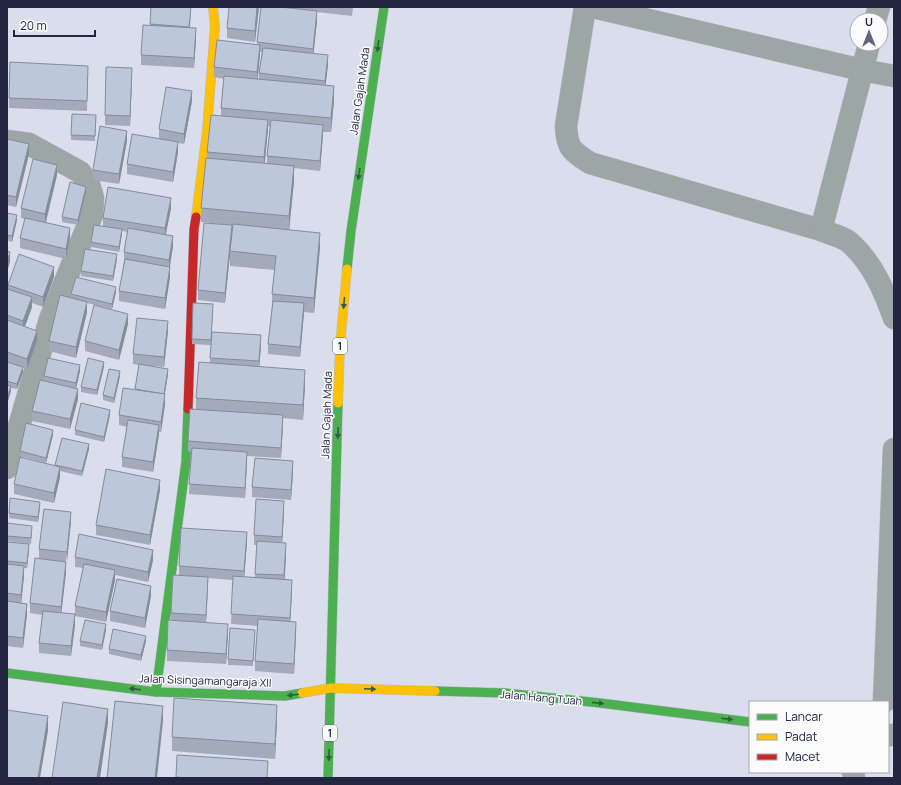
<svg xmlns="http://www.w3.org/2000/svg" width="901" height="785" viewBox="0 0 901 785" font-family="Manrope,sans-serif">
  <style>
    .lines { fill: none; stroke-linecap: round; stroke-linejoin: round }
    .street-casing { stroke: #b7b9c8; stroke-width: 23 }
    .fast-casing { stroke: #b7b9c8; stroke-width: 10 }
    .slow-casing { stroke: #b7b9c8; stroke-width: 10 }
    .jam-casing { stroke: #b7b9c8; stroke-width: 10 }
    .street { stroke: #9ca6a5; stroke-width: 22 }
    .fast { stroke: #4caf50; stroke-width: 9 }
    .slow { stroke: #ffc107; stroke-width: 9 }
    .jam { stroke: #c62828; stroke-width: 9 }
    .wall { fill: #a3abbb; fill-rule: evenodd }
    .shaded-wall { fill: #848b99 }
    .building { fill: #bdc7da; stroke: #848b99 }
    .oneway { fill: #335d46 }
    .labels { text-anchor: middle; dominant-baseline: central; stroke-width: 3; stroke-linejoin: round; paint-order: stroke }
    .shield { fill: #fbfbfb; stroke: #636678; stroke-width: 1 }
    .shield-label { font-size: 10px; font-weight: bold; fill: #222640 }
    .street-label { font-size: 11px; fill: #222640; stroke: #fbfbfb }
  </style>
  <rect width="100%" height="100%" fill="#daddec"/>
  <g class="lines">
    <defs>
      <g id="street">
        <path d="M585,7l-19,119c1,23 6,25 24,37l231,67c8,4 21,6 28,12 23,20 35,48 45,76"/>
        <polyline points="593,7 862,70 894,76"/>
        <polyline points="875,20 879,7"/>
        <polyline points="7,141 29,144 80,172 89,184 93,198 92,215 50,319 7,468"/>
        <polyline points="821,230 869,44"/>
        <polyline points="884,702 894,449"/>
        <polyline points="888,735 894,735"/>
        <polyline points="853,772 854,778"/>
      </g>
      <g id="fast">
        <polyline points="347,269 351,231 384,7"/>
        <polyline points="7,673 156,692 285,696 302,693"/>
        <polyline points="435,691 505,693 600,703 750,722"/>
        <polyline points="156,692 186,461 188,409"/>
        <polyline points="328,778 338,403"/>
      </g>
      <g id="slow">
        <polyline points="196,217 207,131 215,26 213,7"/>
        <polyline points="338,403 340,346 347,269"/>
        <polyline points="302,693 331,688 435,691"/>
      </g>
      <polyline id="jam" points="188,409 194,229 196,217"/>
    </defs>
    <!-- street casing -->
    <use href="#street" class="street-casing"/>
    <!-- fast casing -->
    <use href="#fast" class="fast-casing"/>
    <!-- slow casing -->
    <use href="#slow" class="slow-casing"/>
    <!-- jam casing -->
    <use href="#jam" class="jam-casing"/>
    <!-- street -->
    <use href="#street" class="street"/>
    <!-- fast -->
    <use href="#fast" class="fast"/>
    <!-- slow -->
    <use href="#slow" class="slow"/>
    <!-- jam -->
    <use href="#jam" class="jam"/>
  </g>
  <!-- wall -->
  <g class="wall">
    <polygon points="151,7 191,11 190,28 196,38 194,68 141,65 141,55 150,25"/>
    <polygon points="259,7 255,42 227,38 227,28"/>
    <path d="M261,7h26v1l11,1v-2h55l-1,9 -35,-4v9l-4,33 15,11 -3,21 9,15 -3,31h-8l-3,39 -26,-3v13l-5,49 31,17 -6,66 -10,-1 -4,45 -32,-3v-10l4,-39v-11l3,-24 -45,-4v-13l-5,50 -27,-3v-10l34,-57v-8l-31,-3v-14l6,-50v-6l14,-36v-8l3,-29 -10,-2v-10l43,-22zM260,52h2l-3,21v6h-1zM268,126l2,1 -3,29v8h-2z"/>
    <polygon points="88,76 87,111 9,108 9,98"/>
    <polygon points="132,78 130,126 105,125 105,115"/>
    <polygon points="192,101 184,144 178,143 178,152 173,182 127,174 127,164 159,139 159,129"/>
    <polygon points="96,115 95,141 71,140 71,135"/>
    <polygon points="7,139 29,154 16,207 7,205"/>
    <polygon points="127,141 119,184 93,180 93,170"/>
    <polygon points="57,175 46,223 70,238 66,259 20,248 20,238 25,219 21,218 21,208"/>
    <polygon points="86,192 78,225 62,222 62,217"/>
    <polygon points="171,208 166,234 173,246 170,267 170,277 165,309 119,301 119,291 124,262 124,252 127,232 122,231 122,234 119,252 91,247 91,242 103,226 103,218"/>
    <polygon points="7,213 17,220 12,242 7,240"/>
    <polygon points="117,259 113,281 81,276 81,271"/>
    <polygon points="54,277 43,307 32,303 32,307 25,327 37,341 27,369 7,362 7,289 8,289 8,285"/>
    <polygon points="116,292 112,309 87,303 87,312 76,358 49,351 49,341 71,298 71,294"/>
    <polygon points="193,303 213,309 211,345 192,344"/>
    <polygon points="128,324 119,360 85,351 85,341"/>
    <polygon points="168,331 164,367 154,366 168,374 165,394 165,404 161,432 159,432 153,472 122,467 122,457 127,427 119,425 119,415 135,390 139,365 133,364 133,354"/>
    <polygon points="261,345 259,367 305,384 303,420 283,418 281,458 247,456 245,498 189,494 191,452 188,451 188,441 196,410 196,398 210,363 210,358"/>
    <polygon points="7,362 23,372 17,389 11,388 11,391 7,404"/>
    <polygon points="104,367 97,395 81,392 81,387"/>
    <polygon points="80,371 76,388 78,399 70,429 32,421 32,411 63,385 44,381 44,376"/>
    <polygon points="120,376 114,403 103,400 103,395"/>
    <polygon points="110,415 104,442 75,435 75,430"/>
    <polygon points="53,435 46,463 20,456 20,451"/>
    <polygon points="62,438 89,449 82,476 60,471 60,477 54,503 14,494 14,484 55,466"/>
    <polygon points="293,471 291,500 252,497 252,487"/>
    <polygon points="160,490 150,545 96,535 96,525"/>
    <polygon points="40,507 38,522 9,518 9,513"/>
    <polygon points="284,511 282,543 286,554 285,579 292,590 290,622 296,632 294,674 255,671 255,661 258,626 231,624 233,580 208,578 206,623 228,634 226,664 167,661 167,650 171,620 171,613 179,575 179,566 247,542 244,577 255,577 257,545 254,545 254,535"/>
    <polygon points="71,522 66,562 66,572 61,613 75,625 71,656 39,653 39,643 42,615 30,613 30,603 39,559 39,549"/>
    <polygon points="7,523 32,531 31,544 7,541"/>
    <polygon points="7,542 29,549 27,568 24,568 24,576 21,603 27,614 23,648 7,646"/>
    <polygon points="75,557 153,560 148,582 115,575 115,580 106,622 75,616 75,606 83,568 75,567"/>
    <polygon points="151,596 145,628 110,621 110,611"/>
    <polygon points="106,630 102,650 80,646 80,641"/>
    <polygon points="255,635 253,666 228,665 228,659"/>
    <polygon points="146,641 141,661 109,654 109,649"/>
    <polygon points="277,720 275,759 172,751 172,737"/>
  </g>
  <!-- shaded-wall -->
  <g class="shaded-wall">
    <polygon points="257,7 259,7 255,42 255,31"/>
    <polygon points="317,11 317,21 313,59 313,49"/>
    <polygon points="196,28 196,38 194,68 194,58"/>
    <polygon points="260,45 260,55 257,82 257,72"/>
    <polygon points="328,55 328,65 325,91 325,81"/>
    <polygon points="132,68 132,78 130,126 130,116"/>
    <polygon points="334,86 334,101 331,132 331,118"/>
    <polygon points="192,91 192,101 184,144 184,134"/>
    <polygon points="268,120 268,130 264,167 264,157"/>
    <polygon points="323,125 323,135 320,171 320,161"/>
    <polygon points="127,131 127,141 119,184 119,174"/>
    <polygon points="178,142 178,152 173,182 173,172"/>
    <polygon points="29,144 29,154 16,207 16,197"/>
    <polygon points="57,165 57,175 45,224 45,214"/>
    <polygon points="294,166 294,181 289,231 289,216"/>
    <polygon points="86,187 86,192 78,225 78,220"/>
    <polygon points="171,198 171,208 165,238 165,228"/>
    <polygon points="17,215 17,220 12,242 12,236"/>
    <polygon points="232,225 232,235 225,303 225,293"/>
    <polygon points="70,228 70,238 66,259 66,249"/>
    <polygon points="122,229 122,234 119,252 119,247"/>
    <polygon points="320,233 320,247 314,313 314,298"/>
    <polygon points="173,236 173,246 169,270 169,260"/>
    <polygon points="10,252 10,262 7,272 7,262"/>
    <polygon points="117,254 117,259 113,281 113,276"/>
    <polygon points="54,267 54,277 43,307 43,297"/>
    <polygon points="170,267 170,277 165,309 165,298"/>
    <polygon points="116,287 116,292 112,309 112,304"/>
    <polygon points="32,297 32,307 23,331 23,321"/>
    <polygon points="87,302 87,312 76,358 76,347"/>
    <polygon points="304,303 304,313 300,357 300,347"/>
    <polygon points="128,314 128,324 119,360 119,350"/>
    <polygon points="168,321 168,331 164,367 164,357"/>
    <polygon points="37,331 37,341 27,369 27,359"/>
    <polygon points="261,335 261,345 259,371 259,361"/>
    <polygon points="104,362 104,367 97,395 97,390"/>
    <polygon points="80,365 80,371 76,389 76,383"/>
    <polygon points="23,367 23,372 17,389 17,384"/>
    <polygon points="168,369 168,374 164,399 164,394"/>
    <polygon points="305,370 305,384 303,420 303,405"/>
    <polygon points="120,371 120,376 114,403 114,398"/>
    <polygon points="11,386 11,391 7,404 7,399"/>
    <polygon points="78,389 78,399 70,429 70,419"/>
    <polygon points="165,394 165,404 161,432 161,422"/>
    <polygon points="110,410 110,415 104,442 104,437"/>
    <polygon points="283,415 283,425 281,458 281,448"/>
    <polygon points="159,425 159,435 153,472 153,462"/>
    <polygon points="53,430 53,435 46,463 46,458"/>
    <polygon points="89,444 89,449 82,476 82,471"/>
    <polygon points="247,452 247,462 245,498 245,488"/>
    <polygon points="293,461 293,471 291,500 291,490"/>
    <polygon points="60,467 60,477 54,503 54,493"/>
    <polygon points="160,480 160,490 150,545 150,535"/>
    <polygon points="284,501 284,511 282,547 282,537"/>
    <polygon points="40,502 40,507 38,522 38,517"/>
    <polygon points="71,512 71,522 67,562 67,552"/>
    <polygon points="247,532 247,542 244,581 244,571"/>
    <polygon points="286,543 286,554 284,585 284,575"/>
    <polygon points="29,544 29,549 27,568 27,563"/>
    <polygon points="153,550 153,560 148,582 148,572"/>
    <polygon points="66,562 66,572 61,617 61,607"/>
    <polygon points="24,566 24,576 21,605 21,595"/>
    <polygon points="115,570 115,580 106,622 106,612"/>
    <polygon points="208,577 208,587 206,625 206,615"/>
    <polygon points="292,580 292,590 290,628 290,618"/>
    <polygon points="151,586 151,596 145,628 145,618"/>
    <polygon points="27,604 27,614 23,648 23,638"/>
    <polygon points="75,614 75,625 71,656 71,646"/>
    <polygon points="296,622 296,632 294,674 294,664"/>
    <polygon points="106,624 106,630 102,650 102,645"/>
    <polygon points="228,624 228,634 226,664 226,654"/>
    <polygon points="146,636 146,641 141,661 141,655"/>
    <polygon points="277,705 277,720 275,759 275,744"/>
    <polygon points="163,706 163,721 157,778 155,778"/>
    <polygon points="108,709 108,723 100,778 97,778"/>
    <polygon points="48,716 48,731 40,778 38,778"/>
  </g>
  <!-- building -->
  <g class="building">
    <polygon points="151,7 191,7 189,27 150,24"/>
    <polygon points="229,7 257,7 255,31 227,28"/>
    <polygon points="261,7 280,7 317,11 313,49 257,42"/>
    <polygon points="143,25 196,28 194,58 141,55"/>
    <polygon points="217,40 260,45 257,72 214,67"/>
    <polygon points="263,48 328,55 325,81 259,73"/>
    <polygon points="10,62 88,66 87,101 9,98"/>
    <polygon points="106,67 132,68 130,116 105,115"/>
    <polygon points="224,76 334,86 331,118 221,108"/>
    <polygon points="166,87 192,91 184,134 159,129"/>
    <polygon points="72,114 96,115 95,136 71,135"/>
    <polygon points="211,115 268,120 264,157 207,152"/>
    <polygon points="271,120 323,125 320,161 267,156"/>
    <polygon points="100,126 127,131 119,174 93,170"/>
    <polygon points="132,134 178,142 173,172 127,164"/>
    <polygon points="7,139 29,144 16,197 7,195"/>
    <polygon points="206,158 294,166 289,216 201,208"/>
    <polygon points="33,159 57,165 45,214 21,208"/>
    <polygon points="70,182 86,187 78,220 62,217"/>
    <polygon points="108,187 171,198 165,228 103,218"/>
    <polygon points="7,213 17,215 12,236 7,235"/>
    <polygon points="25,218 70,228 66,249 20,238"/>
    <polygon points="204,223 232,225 225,293 198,290"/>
    <polygon points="233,224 320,233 314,298 272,294 276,256 230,251"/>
    <polygon points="94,225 122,229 119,247 91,242"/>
    <polygon points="128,228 173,236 169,260 124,252"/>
    <polygon points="85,249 117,254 113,276 81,271"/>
    <polygon points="7,251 10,252 7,262"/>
    <polygon points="19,254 54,267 43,297 8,285"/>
    <polygon points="125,259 170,267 165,298 119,291"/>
    <polygon points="76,277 116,287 112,304 71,294"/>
    <polygon points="7,289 32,297 23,321 7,315"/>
    <polygon points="60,295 87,302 76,347 49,341"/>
    <polygon points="273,301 304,303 300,347 268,344"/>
    <polygon points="193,303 213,304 211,340 192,339"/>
    <polygon points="94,305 128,314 119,350 85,341"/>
    <polygon points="137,318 168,321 164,357 133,354"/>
    <polygon points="7,320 37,331 27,359 7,352"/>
    <polygon points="212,332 261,335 259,361 210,358"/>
    <polygon points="48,358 80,365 76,383 44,376"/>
    <polygon points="88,358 104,362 97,390 81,387"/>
    <polygon points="7,362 23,367 17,384 7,381"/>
    <polygon points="199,362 305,370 303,405 196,398"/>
    <polygon points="139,364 168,369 164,394 135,389"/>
    <polygon points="109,369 120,371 114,398 103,395"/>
    <polygon points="40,380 78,389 70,419 32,411"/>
    <polygon points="7,385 11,386 7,399"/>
    <polygon points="123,388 165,394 161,422 119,415"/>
    <polygon points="81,403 110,410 104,437 75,430"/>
    <polygon points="190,409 283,415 281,448 188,441"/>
    <polygon points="128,420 159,425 153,462 122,457"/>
    <polygon points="26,423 53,430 46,458 20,451"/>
    <polygon points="62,438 89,444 82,471 55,465"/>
    <polygon points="192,448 247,452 245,488 189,484"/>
    <polygon points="20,457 60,467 54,493 14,484"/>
    <polygon points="255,458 293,461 291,490 252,487"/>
    <polygon points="106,469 160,480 150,535 96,525"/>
    <polygon points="10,498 40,502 38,517 9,513"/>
    <polygon points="256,499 284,501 282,537 254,535"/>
    <polygon points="44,509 71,512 67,552 39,549"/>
    <polygon points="7,523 32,526 31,538 7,536"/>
    <polygon points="181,528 247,532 244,571 179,566"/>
    <polygon points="79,534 153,550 148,572 75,557"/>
    <polygon points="257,541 286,543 284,575 255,574"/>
    <polygon points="7,542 29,544 27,563 7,561"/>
    <polygon points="35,558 66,562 61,607 30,603"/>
    <polygon points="7,564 24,566 21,595 7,593"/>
    <polygon points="84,564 115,570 106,612 75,606"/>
    <polygon points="173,575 208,577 206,615 171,613"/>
    <polygon points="233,576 292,580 290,618 231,614"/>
    <polygon points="117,579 151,586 145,618 110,611"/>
    <polygon points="7,601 27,604 23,638 7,636"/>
    <polygon points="43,611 75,614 71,646 39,643"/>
    <polygon points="258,619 296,622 294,664 255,661"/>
    <polygon points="85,620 106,624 102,645 80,641"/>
    <polygon points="168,620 228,624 226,654 167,650"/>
    <polygon points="230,628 255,630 253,661 228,659"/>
    <polygon points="113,629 146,636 141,655 109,649"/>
    <polygon points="174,698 277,705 275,744 172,737"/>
    <polygon points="115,701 163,706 155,778 107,778"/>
    <polygon points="63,702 108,709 97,778 52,778"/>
    <polygon points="7,710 48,716 38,778 7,778"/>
    <polygon points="177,755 268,761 267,778 187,778 176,777"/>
  </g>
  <!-- one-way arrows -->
  <defs><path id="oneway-solid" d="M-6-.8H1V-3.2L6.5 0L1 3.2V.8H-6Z"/></defs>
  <g class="oneway">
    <use href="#oneway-solid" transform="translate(378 46) rotate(98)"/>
    <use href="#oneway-solid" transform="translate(359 174) rotate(98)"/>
    <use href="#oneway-solid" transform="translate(344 303) rotate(95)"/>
    <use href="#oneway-solid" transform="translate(338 433) rotate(92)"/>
    <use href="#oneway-solid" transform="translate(135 689) rotate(-173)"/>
    <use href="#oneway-solid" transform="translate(370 689) rotate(2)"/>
    <use href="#oneway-solid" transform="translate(293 695) rotate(173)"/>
    <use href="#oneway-solid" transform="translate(598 703) rotate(6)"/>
    <use href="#oneway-solid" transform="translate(727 719) rotate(7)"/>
    <use href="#oneway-solid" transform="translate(329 755) rotate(92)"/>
  </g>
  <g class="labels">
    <!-- shield labels -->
    <g class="shield">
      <rect x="333" y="338" width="14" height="16" rx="3"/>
      <rect x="323" y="725" width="14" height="16" rx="3"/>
    </g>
    <g class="shield-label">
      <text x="340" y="346">1</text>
      <text x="330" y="733">1</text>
    </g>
    <!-- street labels -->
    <g class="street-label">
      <text transform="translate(359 91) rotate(-82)">Jalan Gajah Mada</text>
      <text transform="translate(326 415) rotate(-88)">Jalan Gajah Mada</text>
      <text transform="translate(205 680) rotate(2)">Jalan Sisingamangaraja XII</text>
      <text transform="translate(541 697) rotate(5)">Jalan Hang Tuah</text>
    </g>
  </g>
  <!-- border -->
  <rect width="901" height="785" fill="none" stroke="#222640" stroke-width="16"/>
  <!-- legend -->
  <rect x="749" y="701" width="140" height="72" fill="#fbfbfb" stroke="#a4a6b0"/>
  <rect x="757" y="714" width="20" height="6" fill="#4caf50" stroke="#a4a6b0"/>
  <text x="785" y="721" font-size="12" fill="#222640">Lancar</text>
  <rect x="757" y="734" width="20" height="6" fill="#ffc107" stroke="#a4a6b0"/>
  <text x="785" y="741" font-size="12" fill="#222640">Padat</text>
  <rect x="757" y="754" width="20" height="6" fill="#c62828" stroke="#a4a6b0"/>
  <text x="785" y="761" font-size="12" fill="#222640">Macet</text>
  <!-- north arrow -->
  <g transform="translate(869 32)"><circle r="19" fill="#fbfbfb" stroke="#a4a6b0"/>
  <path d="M0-3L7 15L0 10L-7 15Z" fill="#62667c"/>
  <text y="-6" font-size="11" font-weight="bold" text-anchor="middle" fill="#222640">U</text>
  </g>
  <!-- scale -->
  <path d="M14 30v6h81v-6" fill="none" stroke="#222640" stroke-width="2"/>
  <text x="20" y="30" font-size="12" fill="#222640" stroke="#fbfbfb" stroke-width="3" paint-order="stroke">20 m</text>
</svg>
